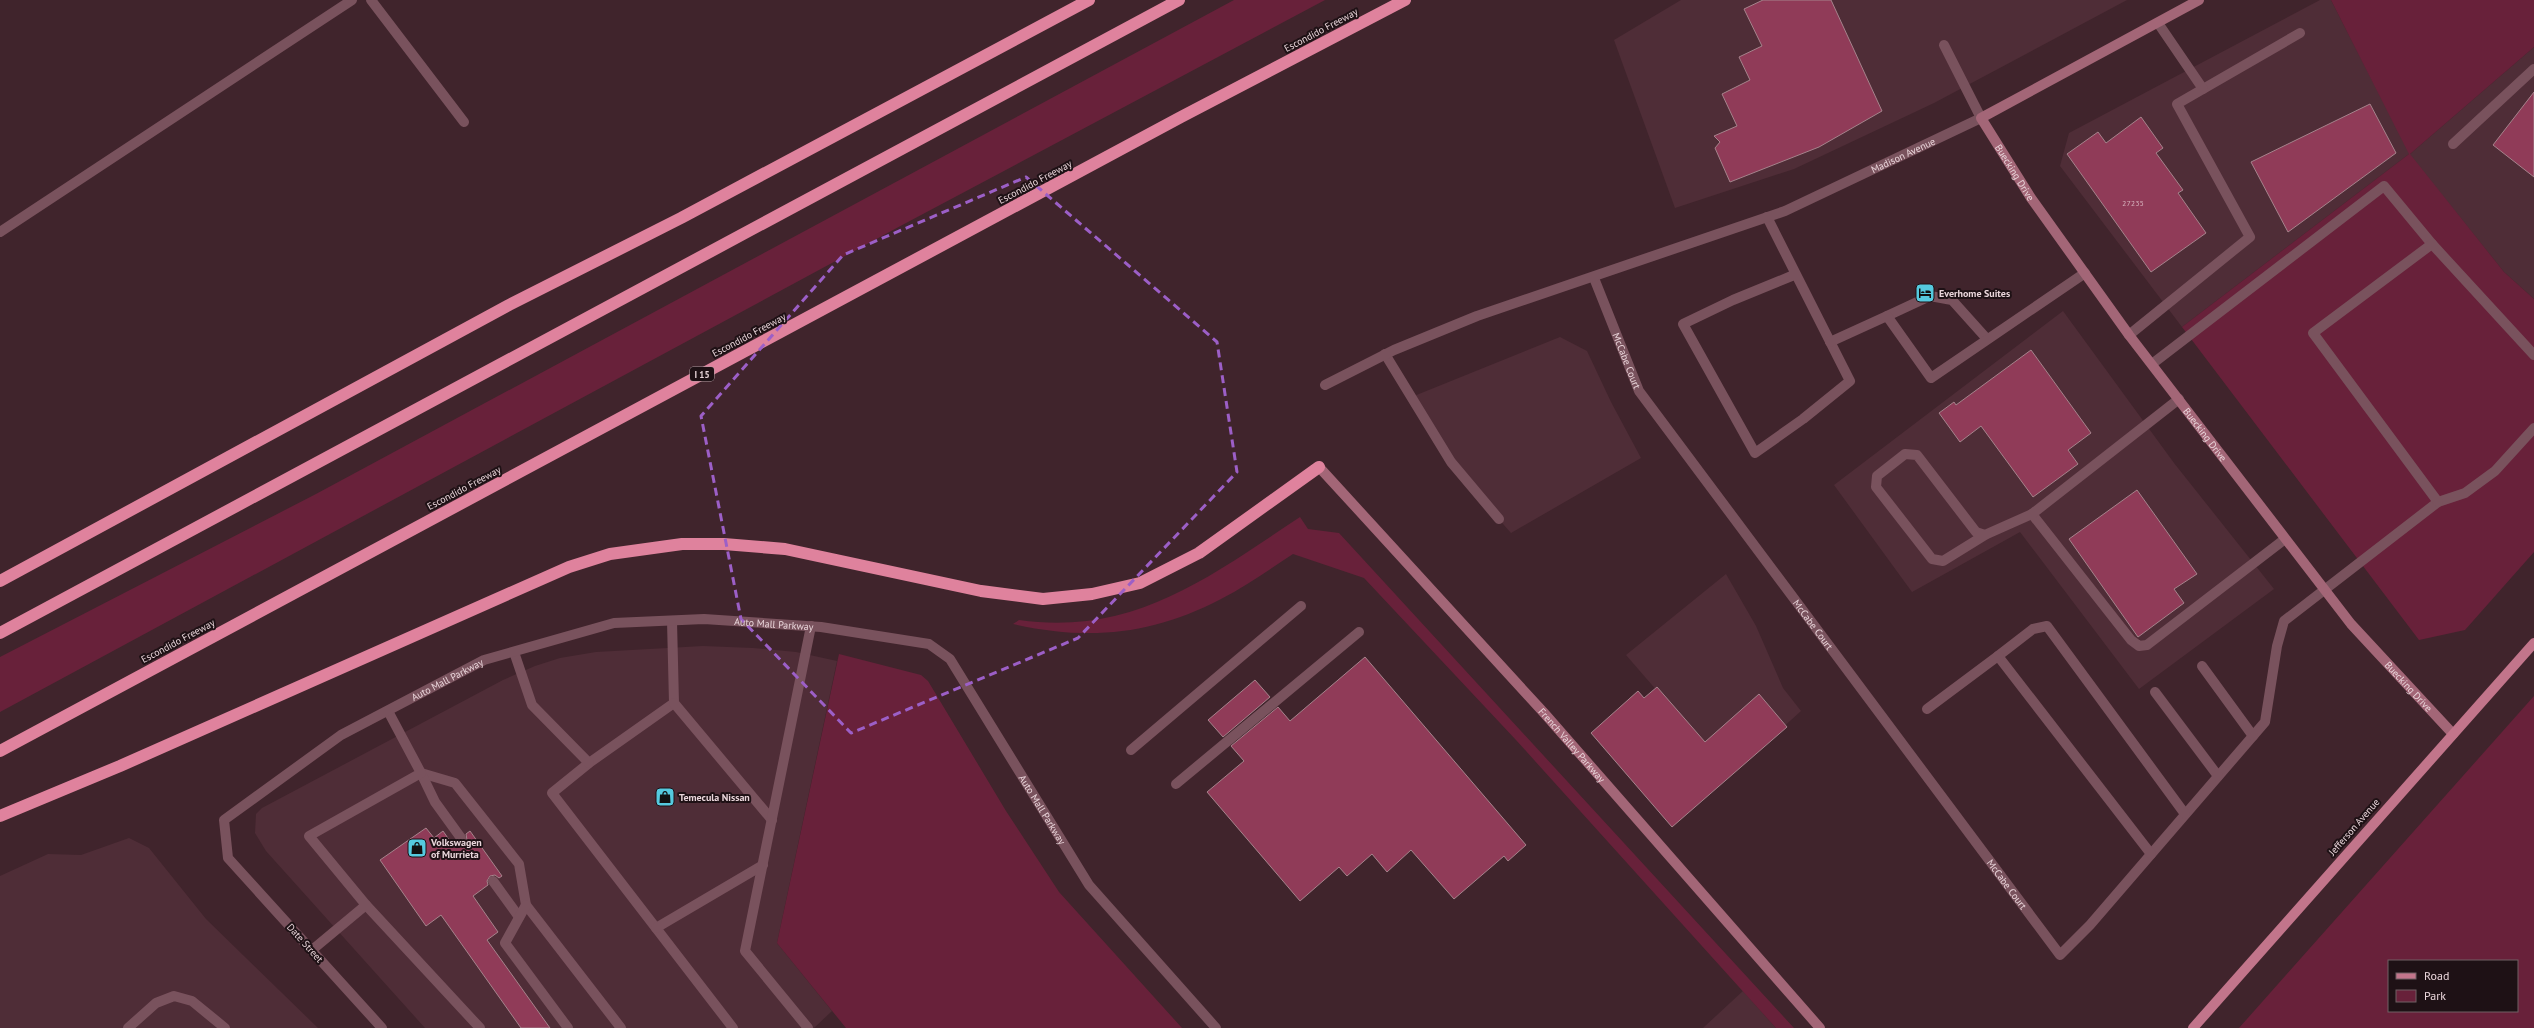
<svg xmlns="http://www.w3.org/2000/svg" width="2534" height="1028" viewBox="0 0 2534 1028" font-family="'PT Sans',sans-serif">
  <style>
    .built { fill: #4f2d37 }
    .green { fill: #68213a; fill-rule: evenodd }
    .building { fill: #903b58; stroke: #a6838c }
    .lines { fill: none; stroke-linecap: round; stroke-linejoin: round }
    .lane { stroke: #79525d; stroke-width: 10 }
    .street { stroke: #79525d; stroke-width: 10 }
    .secondary { stroke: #a36677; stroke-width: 10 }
    .primary { stroke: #c2758b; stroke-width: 10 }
    .highway { stroke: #df829d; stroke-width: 12 }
    .marked { fill: none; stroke: #9c5fc7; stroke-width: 3; stroke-dasharray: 8 5; stroke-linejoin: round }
    .labels { text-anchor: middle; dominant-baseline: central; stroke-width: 4; stroke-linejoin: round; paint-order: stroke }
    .number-label { font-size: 8px; fill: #d4afba }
    .shield { fill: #1e1115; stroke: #ad9ba0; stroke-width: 1 }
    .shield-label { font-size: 9px; font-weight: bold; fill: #ead6db }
    .street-label { font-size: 10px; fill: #ead6db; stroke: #1e1115 }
    .poi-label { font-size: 10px; font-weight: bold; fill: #ead6db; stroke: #1e1115; text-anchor: start }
  </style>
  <rect width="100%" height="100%" fill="#40242c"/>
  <!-- built -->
  <g class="built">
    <polygon points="1681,0 2127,0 1934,103 1794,169 1675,208 1614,40"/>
    <polygon points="2320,0 2331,0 2410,154 2534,47 2534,299 2504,272 2409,154 2182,327 2060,166 2069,133"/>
    <polygon points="2063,311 2174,463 2274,589 2139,689 2020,532 1912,592 1834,485"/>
    <polygon points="1560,337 1587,351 1611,402 1641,458 1511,533 1473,490 1414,396"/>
    <polygon points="1726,574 1756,626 1783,688 1801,711 1730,775 1626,655"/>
    <polygon points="703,646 753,648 796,652 837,661 777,943 832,1011 814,1028 425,1028 266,851 255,833 256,814 262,808 503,680 535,666 560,658 596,652"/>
    <polygon points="129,838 149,848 206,919 318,1028 0,1028 0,876 48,854 81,855"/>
    <polygon points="1743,991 1776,1028 1703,1028"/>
  </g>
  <!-- green -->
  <g class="green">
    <polygon points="1234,0 1325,0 906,223 0,712 0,657 316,494"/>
    <polygon points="2331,0 2534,0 2534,47 2410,154 2504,272 2534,299 2534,552 2465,630 2419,640 2182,327 2409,154"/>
    <path d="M1300,517l8,12 31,4 455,495h-18l-260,-288 -152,-162 -71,-24c-23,15 -47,32 -72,45 -69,36 -132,42 -208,25l6,-4c115,16 190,-43 281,-103z"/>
    <polygon points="839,654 921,675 928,681 1006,811 1059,892 1182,1028 846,1028 777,943"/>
    <path d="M2534,696v332h-295zM2389,961h128v50h-128z"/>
  </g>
  <!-- building -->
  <g class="building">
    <polygon points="1763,0 1831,0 1882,111 1819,147 1730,182 1715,148 1720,142 1714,136 1737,126 1722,94 1750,80 1739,57 1762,46 1744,9"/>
    <polygon points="2534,92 2534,177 2493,145"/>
    <polygon points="2370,104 2396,153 2288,232 2251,162"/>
    <polygon points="2141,117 2163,148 2156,153 2183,190 2178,193 2206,233 2151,272 2067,154 2098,132 2106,143"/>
    <polygon points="2031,350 2091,433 2068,450 2078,464 2033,497 1981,426 1960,442 1939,413 1954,402 1956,405"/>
    <polygon points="2137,490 2197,574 2174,589 2184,603 2138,637 2069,539"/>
    <polygon points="1365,657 1526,845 1508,861 1504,856 1454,899 1411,850 1387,872 1372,854 1347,876 1339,867 1300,901 1207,792 1244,761 1231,746 1278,707 1290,721"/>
    <polygon points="1255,680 1270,697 1223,737 1208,720"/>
    <polygon points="1657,687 1705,742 1759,694 1787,727 1672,827 1591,733 1638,691 1644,698"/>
    <polygon points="426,828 434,838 443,831 452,844 456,842 464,843 467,840 466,834 470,831 502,876 499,878 495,875 490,876 487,881 488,885 473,896 498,932 487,940 550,1028 521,1028 441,915 426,926 380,860"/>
  </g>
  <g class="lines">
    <!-- lane -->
    <g class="lane">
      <polyline points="371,0 464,122"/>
      <polyline points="1944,45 1981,118"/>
      <polyline points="2203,89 2300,33"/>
      <polyline points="2453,144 2534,69"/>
      <polyline points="1767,217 1850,381 1803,419 1755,453 1683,324 1733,300 1794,275"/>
      <polyline points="0,232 352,0"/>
      <path id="s1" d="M1594,278l45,113 421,564 30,-30 175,-203 12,-76 7,-25 154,-119 27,-9 30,-22 39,-43"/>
      <polyline points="1887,316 1930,296 1952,300 1987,339"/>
      <polyline points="2129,335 2250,237 2177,104 2203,89 2158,23"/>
      <polyline points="1830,342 1887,316 1931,378 2085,273"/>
      <polyline points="1385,354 1451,462 1499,519"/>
      <polyline points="2152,364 2384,186 2432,244"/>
      <polyline points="2438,502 2313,333 2432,244 2534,355"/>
      <polyline points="2032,514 2131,640 2139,646 2147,645 2285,539"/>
      <polyline points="1985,535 1976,532 1917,455 1905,454 1877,476 1876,487 1932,559 1943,561 1985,535 1987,534 2032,514 2179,399"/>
      <polyline points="672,621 674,703 589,763 552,793 733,1028"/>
      <polyline points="514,652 532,705 589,763"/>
      <polyline points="1998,656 2033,629 2047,626 2185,814"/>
      <polyline points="2202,666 2253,736"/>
      <polyline points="2155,692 2218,776"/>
      <polyline points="674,703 772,820"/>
      <polyline points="1927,709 1998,656 2151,854"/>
      <polyline points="1131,750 1301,606"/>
      <polyline points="421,773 455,783 519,864 526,905 621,1028"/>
      <polyline points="421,773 435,802 461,838"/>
      <polyline points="1176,784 1359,632"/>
      <polyline points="493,881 519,917"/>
      <polyline points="366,905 480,1028"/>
      <polyline points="526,905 505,943 568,1028"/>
      <polyline points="656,928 763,865"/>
      <polyline points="312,950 366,905 309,836 421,773 388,711"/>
      <polyline points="128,1028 156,1003 174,996 192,1001 225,1028"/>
      <polyline points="808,1028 745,951 811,626"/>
    </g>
    <!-- street -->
    <g class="street">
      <path id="s2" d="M1325,385l69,-35 83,-34 308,-105 196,-93"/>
      <path id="s3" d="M382,1028l-154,-170 -4,-38 117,-85 143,-75 130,-37 90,-4 117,8 108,17 21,15 139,226 127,143"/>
    </g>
    <!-- secondary -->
    <g class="secondary">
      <path id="s4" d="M2199,0l-218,118 50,80 98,137 222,289 102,110"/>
      <path id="s5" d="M1319,467l226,247 275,314"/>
    </g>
    <!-- primary -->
    <polyline class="primary" points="2193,1028 2534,643"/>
    <!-- highway -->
    <g class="highway">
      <polyline points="0,581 509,305 681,218 1089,0"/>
      <polyline points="0,633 1179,0"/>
      <polyline points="0,751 1181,117 1405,0"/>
      <polyline points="0,816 120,766 569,567 610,554 682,544 724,544 785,549 981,591 1043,599 1092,594 1140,583 1199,553 1319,467"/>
    </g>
  </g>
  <!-- marked area -->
  <path class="marked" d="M1026,177l191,165 20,130 -159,166 -227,95 -110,-114 -40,-203 142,-161z"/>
  <!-- icons -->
  <defs>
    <symbol id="hotel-square" viewBox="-11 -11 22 22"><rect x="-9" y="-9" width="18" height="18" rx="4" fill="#55cadf" stroke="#1e1115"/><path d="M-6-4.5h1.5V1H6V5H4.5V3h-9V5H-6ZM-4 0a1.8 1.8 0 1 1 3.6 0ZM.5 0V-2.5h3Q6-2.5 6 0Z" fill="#111"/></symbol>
    <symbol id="shop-square" viewBox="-11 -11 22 22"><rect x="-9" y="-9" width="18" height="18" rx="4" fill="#55cadf" stroke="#1e1115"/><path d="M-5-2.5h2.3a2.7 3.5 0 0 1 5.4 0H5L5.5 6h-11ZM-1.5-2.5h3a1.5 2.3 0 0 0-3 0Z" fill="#111"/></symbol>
  </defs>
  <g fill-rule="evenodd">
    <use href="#hotel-square" x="1914" y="282" width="22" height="22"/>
    <use href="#shop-square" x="654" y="786" width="22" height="22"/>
    <use href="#shop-square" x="406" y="837" width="22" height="22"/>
  </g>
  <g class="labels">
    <!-- number labels -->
    <g class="number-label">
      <text x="2133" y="203">27235</text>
    </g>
    <!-- shield labels -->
    <rect class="shield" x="690" y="367" width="24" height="14" rx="3"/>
    <g class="shield-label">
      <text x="702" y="374">I 15</text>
    </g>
    <!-- street labels -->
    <g class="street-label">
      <text transform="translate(1321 30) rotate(-28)">Escondido Freeway</text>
      <text stroke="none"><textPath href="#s2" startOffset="623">Madison Avenue</textPath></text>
      <text stroke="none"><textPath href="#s4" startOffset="312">Buecking Drive</textPath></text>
      <text transform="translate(1035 182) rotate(-28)">Escondido Freeway</text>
      <text transform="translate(749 335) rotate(-28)">Escondido Freeway</text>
      <text stroke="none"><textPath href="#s1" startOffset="89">McCabe Court</textPath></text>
      <text stroke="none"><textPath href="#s4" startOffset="636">Buecking Drive</textPath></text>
      <text transform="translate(464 488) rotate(-28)">Escondido Freeway</text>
      <text stroke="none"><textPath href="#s3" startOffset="869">Auto Mall Parkway</textPath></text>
      <text stroke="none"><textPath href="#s1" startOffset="413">McCabe Court</textPath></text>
      <text transform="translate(178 641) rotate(-28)">Escondido Freeway</text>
      <text stroke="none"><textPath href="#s3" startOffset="532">Auto Mall Parkway</textPath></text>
      <text stroke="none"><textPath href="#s4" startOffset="960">Buecking Drive</textPath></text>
      <text stroke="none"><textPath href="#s5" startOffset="376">French Valley Parkway</textPath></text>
      <text stroke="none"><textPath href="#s3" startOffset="1228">Auto Mall Parkway</textPath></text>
      <text transform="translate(2354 827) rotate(-49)">Jefferson Avenue</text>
      <text stroke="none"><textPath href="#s1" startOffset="737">McCabe Court</textPath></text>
      <text transform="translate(305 943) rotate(48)">Date Street</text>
    </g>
    <!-- poi labels -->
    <g class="poi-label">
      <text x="1939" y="293">Everhome Suites</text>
      <text x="679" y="797">Temecula Nissan</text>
      <text x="431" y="842">Volkswagen<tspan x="431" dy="12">of Murrieta</tspan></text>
    </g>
  </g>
  <!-- legend -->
  <rect x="2388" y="960" width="130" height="52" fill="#1e1115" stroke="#706064"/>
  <rect x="2396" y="973" width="20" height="6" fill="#c2758b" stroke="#706064"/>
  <text x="2424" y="980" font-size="12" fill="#ead6db">Road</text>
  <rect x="2396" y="990" width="20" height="12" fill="#68213a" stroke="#706064"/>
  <text x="2424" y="1000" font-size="12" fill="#ead6db">Park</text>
</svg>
